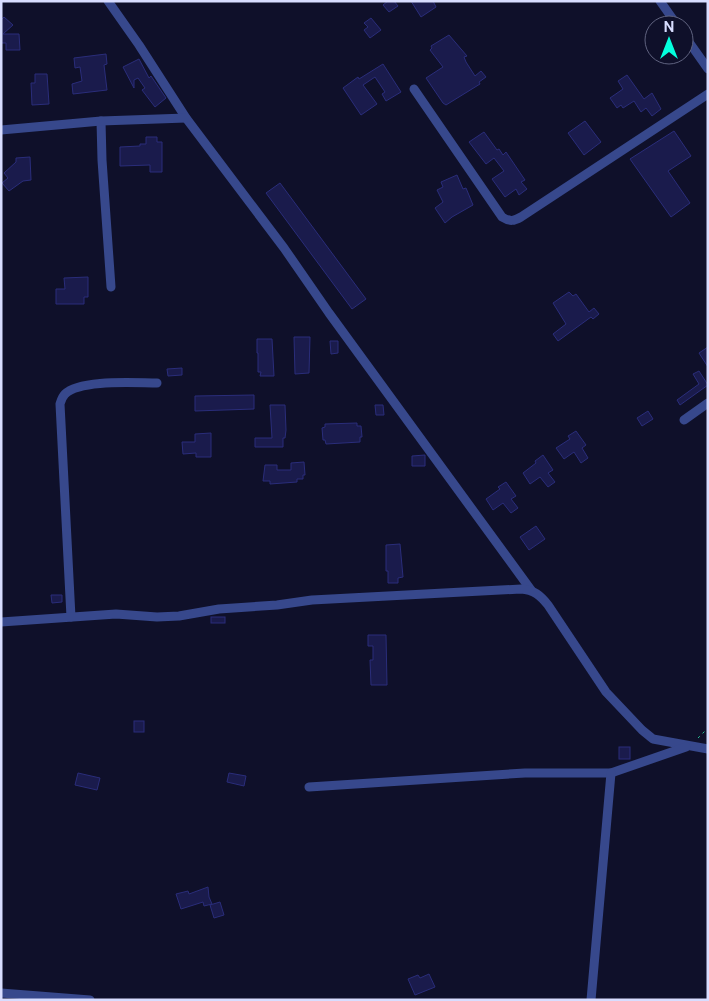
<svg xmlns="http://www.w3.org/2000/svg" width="709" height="1001" viewBox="0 0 709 1001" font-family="'Public Sans',sans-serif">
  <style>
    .building { fill: #1a1b4c; stroke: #2a2d7a }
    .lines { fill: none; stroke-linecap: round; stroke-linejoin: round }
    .path { stroke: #28c395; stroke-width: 1; stroke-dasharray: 2.5 4; stroke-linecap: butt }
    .minor { stroke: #37488c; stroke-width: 9 }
  </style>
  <rect width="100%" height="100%" fill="#0f102a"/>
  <!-- building -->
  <g class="building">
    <polygon points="388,1 394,1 398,6 389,12 383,5"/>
    <polygon points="411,1 433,1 436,7 421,17"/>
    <polygon points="4,17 13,25 3,34 19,34 20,50 6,50 6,43 1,43 1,20"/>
    <polygon points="371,18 381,30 370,38 364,30 368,27 364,23"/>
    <polygon points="449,35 467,56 464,57 466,62 475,76 481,71 486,77 479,82 480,84 446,105 443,103 426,78 443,67 430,50 432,48 431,46"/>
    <polygon points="106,54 107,64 104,65 107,90 73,94 72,84 82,81 80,67 75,68 74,58"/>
    <polygon points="139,59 149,78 151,76 166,98 155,107 142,90 145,88 138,78 134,80 134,88 123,67"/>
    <polygon points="383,64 401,92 386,101 382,94 385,92 375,77 363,85 377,104 361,115 343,88 358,77 359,79"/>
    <polygon points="35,74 47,74 49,104 32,105 31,83 35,83"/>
    <polygon points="627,75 644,99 652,93 661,109 652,116 646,108 641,112 634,101 623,108 621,105 617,108 610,98 623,89 618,81"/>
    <polygon points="585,121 601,142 584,155 568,133"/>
    <polygon points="674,131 691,156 668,171 690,203 671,217 630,159"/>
    <polygon points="484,132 497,150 499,149 503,155 506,152 525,180 521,182 527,189 519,195 516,189 505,197 492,179 504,171 494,158 486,164 469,142"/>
    <polygon points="146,137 157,137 157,142 162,142 162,172 150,172 150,165 120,166 120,147 140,146 140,144 146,144"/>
    <polygon points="30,157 31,180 23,181 9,191 2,183 8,178 4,173 16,162 16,158"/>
    <polygon points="457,175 463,189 466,188 473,205 452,217 445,223 435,208 443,202 437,190 443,187 441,182"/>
    <polygon points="280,183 366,299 352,309 266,193"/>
    <polygon points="88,277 88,297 84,297 84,304 56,304 56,289 65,289 64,278"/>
    <polygon points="569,292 573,296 576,294 589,312 594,308 599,314 593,319 591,317 558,341 553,334 566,324 553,303"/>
    <polygon points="294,337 310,337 309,373 295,374"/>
    <polygon points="257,339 272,339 274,376 260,376 261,372 258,372 258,353 257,353"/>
    <polygon points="330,341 338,341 338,353 331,354"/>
    <polygon points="708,347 708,367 699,353"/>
    <polygon points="182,368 182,375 168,376 167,369"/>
    <polygon points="699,371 708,385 680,405 677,400 699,384 693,374"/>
    <polygon points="254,395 254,409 195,411 195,396"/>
    <polygon points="270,405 285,405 286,430 285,438 283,438 283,447 255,447 255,438 272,438"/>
    <polygon points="375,405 383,405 384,415 376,415"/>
    <polygon points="648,411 653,419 642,426 637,418"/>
    <polygon points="357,423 357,426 361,426 362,437 360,437 360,442 326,444 325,440 323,440 322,428 325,427 325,424"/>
    <polygon points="576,431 586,445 582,448 588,458 581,463 574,452 564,459 556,448 570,439 568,436"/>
    <polygon points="211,433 211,457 196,457 196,453 183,454 182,442 195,442 195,434"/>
    <polygon points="425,455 425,466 412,466 412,456"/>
    <polygon points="543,455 553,470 548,473 555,482 548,487 540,477 530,484 523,473 536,463 535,461"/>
    <polygon points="304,462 305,475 303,475 303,479 297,479 297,482 270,484 270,481 263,481 265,465 277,465 277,470 291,470 291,463"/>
    <polygon points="506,482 516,496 511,499 518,508 511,513 503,503 493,510 486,499 500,489 498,487"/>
    <polygon points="536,526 545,539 529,550 520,537"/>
    <polygon points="400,544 403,577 398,578 398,583 388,583 388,571 386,571 386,545"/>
    <polygon points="51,595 62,595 62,602 52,603"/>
    <rect x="211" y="617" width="14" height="6"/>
    <polygon points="368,635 386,635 387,685 371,685 370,660 373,660 373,646 368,646"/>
    <rect x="134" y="721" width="10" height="11"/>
    <rect x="619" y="747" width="11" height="12"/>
    <polygon points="78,773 100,778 97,790 75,785"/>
    <polygon points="229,773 246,776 244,786 227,782"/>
    <polygon points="208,887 209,897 212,904 204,906 203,902 181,909 176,894 188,891 189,894"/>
    <polygon points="220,902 224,915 214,918 210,905"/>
    <polygon points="429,974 435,987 415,995 408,979 418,975 420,978"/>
  </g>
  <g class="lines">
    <!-- path -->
    <polyline class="path" points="698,738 708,728"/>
    <!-- minor -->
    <g class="minor">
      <polyline points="108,1 139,45 186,118 284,248 329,313 531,590"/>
      <polyline points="660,1 677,25"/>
      <polyline points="684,35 708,69"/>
      <path d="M414,89l88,128c8,5 12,4 19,0l187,-123"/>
      <polyline points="101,121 102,160 111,287"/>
      <polyline points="1,130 101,121 186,118"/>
      <polyline points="684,420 708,403"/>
      <path d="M71,617l-11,-213c1,-3 2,-7 5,-10 15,-15 70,-11 92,-11"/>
      <path d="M1,622l115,-8 41,3 22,-1 40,-7 58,-4 35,-5 209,-11c13,1 19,6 27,16l58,87 36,38 11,9 55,10"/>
      <polyline points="309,787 525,773 611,773 686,747"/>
      <polyline points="1,993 90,1000"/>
      <polyline points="591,1000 611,773"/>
    </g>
  </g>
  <!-- border -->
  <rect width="709" height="1001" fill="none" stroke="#d8ddff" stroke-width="5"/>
  <!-- north arrow -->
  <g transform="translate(669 40)"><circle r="24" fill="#0f102a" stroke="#5f627f"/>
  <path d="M0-4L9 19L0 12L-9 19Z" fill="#04ffdd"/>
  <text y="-8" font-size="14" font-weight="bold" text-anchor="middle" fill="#d8ddff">N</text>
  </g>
</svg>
